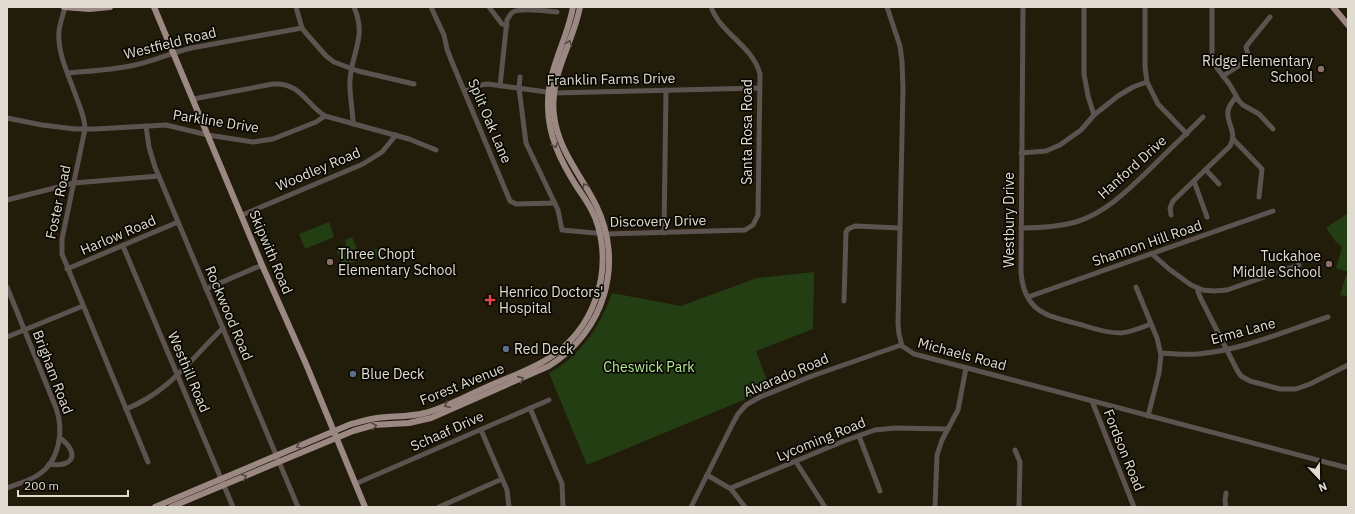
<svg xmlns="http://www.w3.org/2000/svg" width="1355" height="514" viewBox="0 0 1355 514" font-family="'IBM Plex Sans',sans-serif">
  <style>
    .green { fill: #243e14 }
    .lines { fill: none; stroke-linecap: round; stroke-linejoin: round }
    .minor { stroke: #5c524f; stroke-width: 5 }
    .major { stroke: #9c8882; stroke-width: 6 }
    .oneway { stroke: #524842 }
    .education-dot { fill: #8d6e63; stroke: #090702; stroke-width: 1.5 }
    .health-dot { fill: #e0444e; stroke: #090702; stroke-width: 1.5 }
    .service-dot { fill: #5c6f8a; stroke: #090702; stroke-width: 1.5 }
    .labels { text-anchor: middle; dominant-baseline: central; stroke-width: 3.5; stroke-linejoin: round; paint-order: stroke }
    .street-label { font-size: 14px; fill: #e0dcd1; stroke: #090702 }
    .poi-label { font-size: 14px; fill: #e0dcd1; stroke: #090702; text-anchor: start }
    .park-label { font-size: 14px; fill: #b1eb93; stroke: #090702 }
  </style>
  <rect width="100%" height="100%" fill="#221c0a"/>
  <!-- green -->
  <g class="green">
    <polygon points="1348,213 1348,272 1336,268 1342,247 1336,242 1326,228"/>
    <polygon points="329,222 334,237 305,249 299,234"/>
    <polygon points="352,237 361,259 343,266 336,249 346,245 345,240"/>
    <polygon points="379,249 380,257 365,258 364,250"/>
    <path d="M814,272l-1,57 -57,22 14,38 -183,76 -38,-92c31,-16 51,-47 63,-80l69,13 76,-28z"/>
    <polygon points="1346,275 1348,276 1348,297 1340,295"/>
  </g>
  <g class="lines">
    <!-- minor -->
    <g class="minor">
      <path d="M65,7c-2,8 -5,16 -6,24 -2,23 11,47 18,68 4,10 8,20 8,30l-23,110v15l86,208"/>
      <polyline points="296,7 302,28 305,32 326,56 334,62 358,71 414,84"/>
      <polyline points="431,7 444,35 447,49 452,62 510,201 516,204 555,203"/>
      <polyline points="489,7 502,24 507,26"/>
      <polyline points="887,7 900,46 902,61 903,88 898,324 899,334 902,346 914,354 1348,468"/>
      <path d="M1023,7l-2,265c3,41 27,44 61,53 12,4 26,8 39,8 10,-1 20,-5 30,-9"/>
      <polyline points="1084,7 1084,74 1088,96 1094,115"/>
      <polyline points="1145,7 1145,67 1147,82 1158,104 1187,134"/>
      <polyline points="1212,7 1212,58 1217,68 1230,85 1239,101 1243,105 1259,114 1273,129"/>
      <path d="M68,73c22,-2 45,-3 67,-8 19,-4 36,-12 56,-17l111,-20"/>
      <polyline points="1223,76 1249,59 1246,47 1248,44 1270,17"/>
      <path d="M520,77l-1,11 7,55 32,67 4,20 44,4 139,-4 8,-5 5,-10 2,-141c-7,-28 -39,-40 -49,-67"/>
      <path d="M500,86l7,-66c2,-3 3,-6 6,-8 8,-5 34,-1 44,0"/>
      <polyline points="465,91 481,85 488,84 554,93 760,88"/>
      <path d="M193,99l80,-15c27,-2 33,20 52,32"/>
      <polyline points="7,118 42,125 75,129 95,129 166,125 208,135 253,142 273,139 316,122 325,116 409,139 436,150"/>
      <path d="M353,124c0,-15 -4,-29 -3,-44 2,-29 17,-43 4,-73"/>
      <polyline points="146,126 149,147 155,167 298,507"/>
      <polyline points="1233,139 1262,169 1259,197"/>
      <polyline points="1021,153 1046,151 1060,145 1081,130 1094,115 1118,96 1133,87 1147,82"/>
      <polyline points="1206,170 1219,184"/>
      <polyline points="1194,181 1207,217"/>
      <polyline points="7,200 74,183 159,176"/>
      <polyline points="242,215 363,164 382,152 396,135"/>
      <path d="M1171,215l-1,-7 3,-7 57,-55c8,-15 -4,-22 -2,-35 1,-6 5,-10 8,-14"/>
      <path d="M1021,228c19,0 37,-1 55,-6 31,-10 53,-33 76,-55 17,-17 34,-33 51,-50"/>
      <polyline points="664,233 666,90"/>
      <polyline points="123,246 233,507"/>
      <polyline points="1152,254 1169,269 1191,285 1203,290 1214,291 1227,290 1299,265"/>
      <polyline points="67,269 178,222"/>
      <path d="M7,287l49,121c8,22 4,53 -18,67 -9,6 -21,9 -31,13"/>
      <polyline points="1136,287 1157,338 1161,355 1159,373 1148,416"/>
      <polyline points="1198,288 1198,292 1201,299 1237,370 1241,376 1250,381 1280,389 1296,389 1310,384 1348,365"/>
      <polyline points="206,289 262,265"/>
      <polyline points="1028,297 1273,211"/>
      <polyline points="844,301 846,232 848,229 855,226 900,228"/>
      <polyline points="7,337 83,306"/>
      <path d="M1161,353c12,1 25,2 37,1 45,-4 87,-23 130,-37"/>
      <polyline points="1092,401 1134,507"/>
      <polyline points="530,408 562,484 563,507"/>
      <path d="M126,409c43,-17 65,-50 97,-81"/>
      <polyline points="481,430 507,490 509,507"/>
      <polyline points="859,436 880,491"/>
      <polyline points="1015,450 1020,462 1019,507"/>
      <polyline points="796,462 825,507"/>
      <path d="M49,464c25,4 31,-11 11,-26"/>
      <polyline points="707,475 731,489 745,507"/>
      <polyline points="355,484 549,400"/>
      <polyline points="731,488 844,441 875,430 895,428 948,429"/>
      <polyline points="1226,493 1225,501 1226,507"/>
      <polyline points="439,507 502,479"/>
      <polyline points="691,507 733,423 738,414 746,405 760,397 812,376 901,345"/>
      <polyline points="935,507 937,455 942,440 958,410 966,368"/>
    </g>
    <!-- major -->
    <g class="major">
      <polyline points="64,7 89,9 110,7"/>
      <polyline points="154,7 262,265 306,364 365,507"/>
      <polyline points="1333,7 1348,25"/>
      <path d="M155,507l196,-83c9,-2 17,-5 26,-6 17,-2 32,-1 48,-5 22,-6 43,-18 64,-27 20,-9 42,-16 60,-28 44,-28 63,-82 49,-132 -4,-15 -13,-27 -21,-39 -16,-25 -29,-51 -29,-81 -1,-36 19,-65 25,-99"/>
      <path d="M171,507l182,-76 21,-6 35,-2 22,-5 118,-52c55,-34 76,-102 47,-161 -15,-30 -38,-55 -42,-90 -5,-40 19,-71 26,-108"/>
    </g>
  </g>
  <!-- one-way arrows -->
  <defs><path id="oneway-chevron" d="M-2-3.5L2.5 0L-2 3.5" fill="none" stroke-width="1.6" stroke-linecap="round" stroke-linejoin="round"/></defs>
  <g class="oneway">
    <use href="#oneway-chevron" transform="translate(569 43) rotate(-69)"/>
    <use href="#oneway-chevron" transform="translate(555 145) rotate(70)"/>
    <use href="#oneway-chevron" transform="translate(585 186) rotate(-121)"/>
    <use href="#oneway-chevron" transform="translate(521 379) rotate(-24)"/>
    <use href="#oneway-chevron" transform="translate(447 405) rotate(157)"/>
    <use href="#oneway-chevron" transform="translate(374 426) rotate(-10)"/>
    <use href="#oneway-chevron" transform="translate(299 446) rotate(157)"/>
    <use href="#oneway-chevron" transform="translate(244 477) rotate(-23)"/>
  </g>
  <!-- markers -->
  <g class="education-dot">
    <circle cx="1321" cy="69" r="4"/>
    <circle cx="330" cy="262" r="4"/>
    <circle cx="1329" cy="264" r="4"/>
  </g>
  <path class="health-dot" d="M488 294h4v4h4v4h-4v4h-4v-4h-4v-4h4z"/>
  <g class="service-dot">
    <circle cx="506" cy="349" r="4"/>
    <circle cx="353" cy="374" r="4"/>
  </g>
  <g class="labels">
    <!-- street labels -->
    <g class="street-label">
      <text transform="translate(170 43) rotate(-14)">Westfield Road</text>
      <text transform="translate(611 79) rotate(-1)">Franklin Farms Drive</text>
      <text transform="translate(216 121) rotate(9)">Parkline Drive</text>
      <text transform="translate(490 121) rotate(67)">Split Oak Lane</text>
      <text transform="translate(747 132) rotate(-90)">Santa Rosa Road</text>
      <text transform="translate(1132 167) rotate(-42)">Hanford Drive</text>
      <text transform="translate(318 169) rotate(-23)">Woodley Road</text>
      <text transform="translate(58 202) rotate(-78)">Foster Road</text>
      <text transform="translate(1009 220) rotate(-90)">Westbury Drive</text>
      <text transform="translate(658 221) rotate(-1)">Discovery Drive</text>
      <text transform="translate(118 235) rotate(-23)">Harlow Road</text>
      <text transform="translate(1147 243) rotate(-19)">Shannon Hill Road</text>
      <text transform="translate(271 252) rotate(67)">Skipwith Road</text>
      <text transform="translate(229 313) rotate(67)">Rockwood Road</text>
      <text transform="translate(1243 331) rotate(-15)">Erma Lane</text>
      <text transform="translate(962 354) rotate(15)">Michaels Road</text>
      <text transform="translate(53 372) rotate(69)">Brigham Road</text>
      <text transform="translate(189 372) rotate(67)">Westhill Road</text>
      <text transform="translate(786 375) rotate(-23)">Alvarado Road</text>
      <text transform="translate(462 384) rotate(-22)">Forest Avenue</text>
      <text transform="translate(447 431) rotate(-24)">Schaaf Drive</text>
      <text transform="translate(821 439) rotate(-22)">Lycoming Road</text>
      <text transform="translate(1124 450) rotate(68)">Fordson Road</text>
    </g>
    <!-- poi labels -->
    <g class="poi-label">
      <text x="1313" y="61" text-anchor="end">Ridge Elementary<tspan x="1313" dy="16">School</tspan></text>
      <text x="338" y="254">Three Chopt<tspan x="338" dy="16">Elementary School</tspan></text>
      <text x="1321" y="256" text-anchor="end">Tuckahoe<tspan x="1321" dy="16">Middle School</tspan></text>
      <text x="499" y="292">Henrico Doctors'<tspan x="499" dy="16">Hospital</tspan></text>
      <text x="514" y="349">Red Deck</text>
      <text x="361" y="374">Blue Deck</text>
    </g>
    <!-- park labels -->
    <g class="park-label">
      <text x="649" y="367">Cheswick Park</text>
    </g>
  </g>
  <!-- border -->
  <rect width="1355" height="514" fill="none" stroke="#e0dcd1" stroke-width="16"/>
  <!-- north arrow -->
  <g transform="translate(1319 478) rotate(158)" stroke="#090702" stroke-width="3" paint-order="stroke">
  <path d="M0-3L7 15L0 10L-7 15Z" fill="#e0dcd1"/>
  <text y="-6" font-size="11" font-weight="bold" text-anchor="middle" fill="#e0dcd1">N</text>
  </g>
  <!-- scale -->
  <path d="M18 490v6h110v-6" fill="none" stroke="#e0dcd1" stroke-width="2"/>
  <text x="24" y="490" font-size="12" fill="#e0dcd1" stroke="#090702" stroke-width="3" paint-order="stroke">200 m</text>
</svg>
